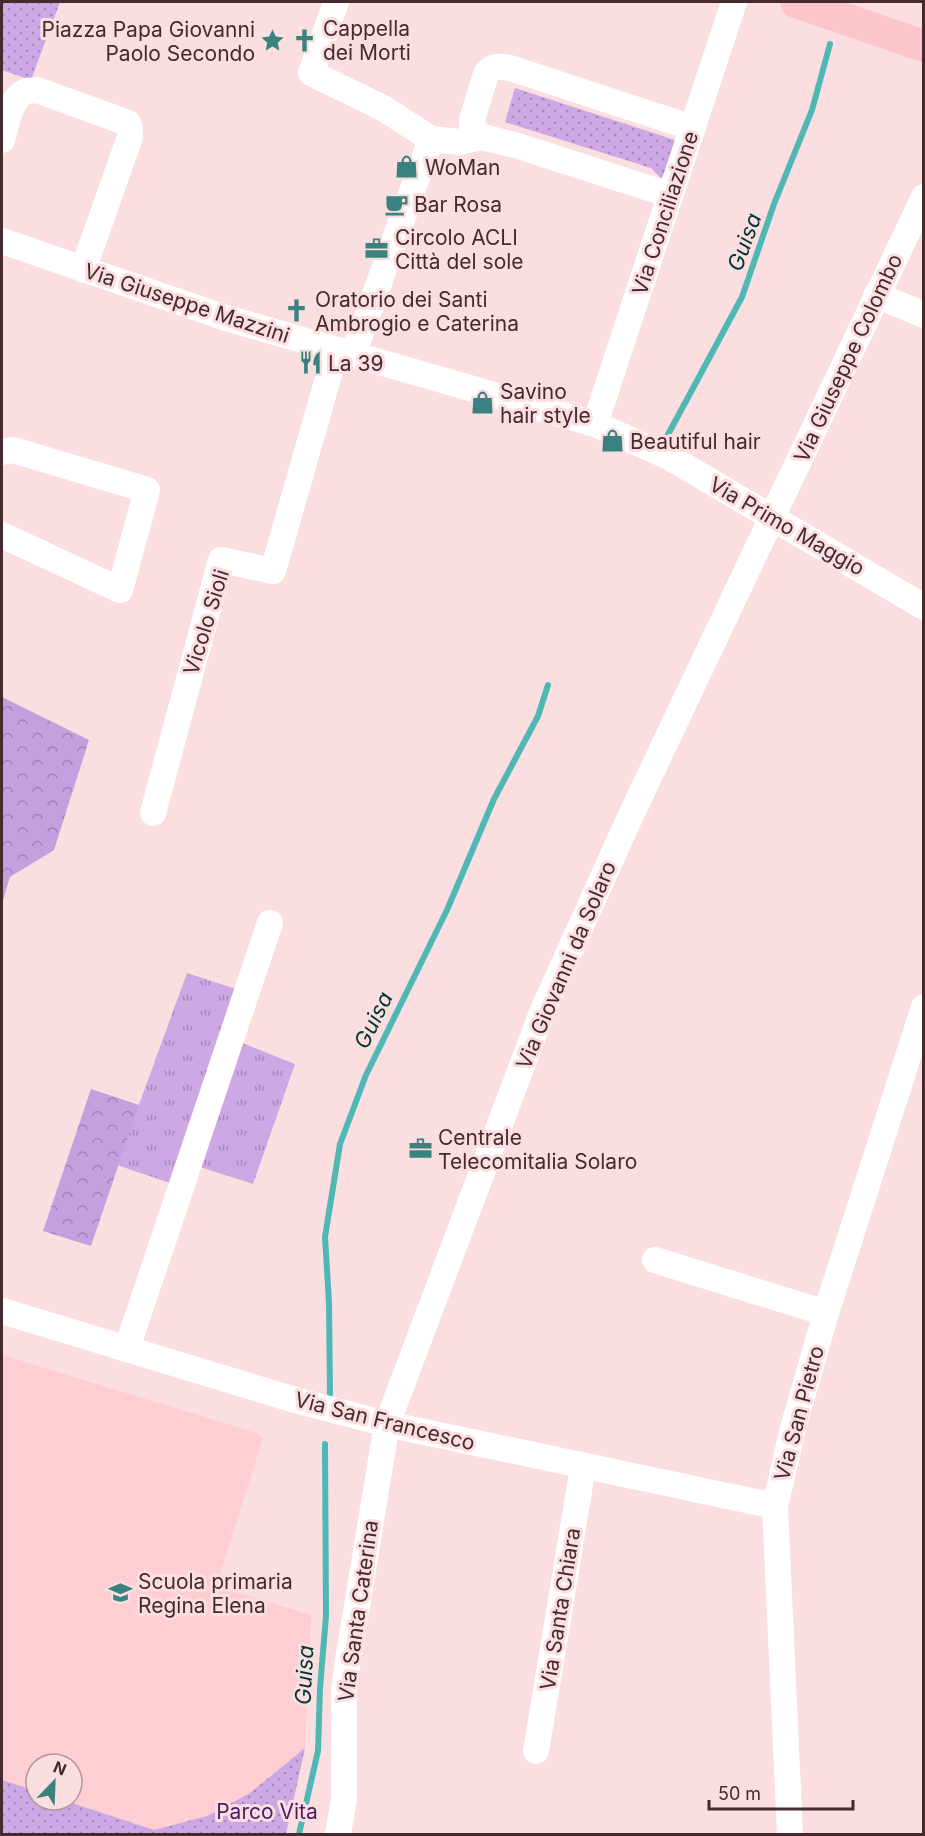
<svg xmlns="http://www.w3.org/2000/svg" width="925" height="1836" viewBox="0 0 925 1836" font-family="Inter,sans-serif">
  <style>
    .built { fill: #feced3 }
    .grass { fill: url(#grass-tufts) }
    .forest { fill: url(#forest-crowns) }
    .park { fill: url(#park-dots) }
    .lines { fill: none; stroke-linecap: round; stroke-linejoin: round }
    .stream { stroke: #4fb8b4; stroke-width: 6 }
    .minor { stroke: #fff; stroke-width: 26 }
    .major { stroke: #fbc5cb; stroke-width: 32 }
    .labels { text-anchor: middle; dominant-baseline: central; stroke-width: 6; stroke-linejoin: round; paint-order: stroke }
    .poi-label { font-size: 21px; fill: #452b2e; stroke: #fbdee0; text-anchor: start }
    .street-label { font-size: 21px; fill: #452b2e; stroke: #fbdee0 }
    .park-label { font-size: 21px; fill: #4c1c65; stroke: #fbdee0 }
    .water-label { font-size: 22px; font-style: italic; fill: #033735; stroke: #fbdee0 }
  </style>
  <defs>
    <pattern id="grass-tufts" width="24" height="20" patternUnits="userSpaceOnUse" patternTransform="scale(1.5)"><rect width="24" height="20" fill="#cca8e4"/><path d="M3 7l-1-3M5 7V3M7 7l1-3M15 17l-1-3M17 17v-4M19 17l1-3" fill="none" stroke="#a789b9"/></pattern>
    <pattern id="forest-crowns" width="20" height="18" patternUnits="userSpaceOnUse" patternTransform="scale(1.5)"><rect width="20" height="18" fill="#c59fde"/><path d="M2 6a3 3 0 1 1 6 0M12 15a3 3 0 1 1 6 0" fill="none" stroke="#a282b4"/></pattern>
    <pattern id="park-dots" width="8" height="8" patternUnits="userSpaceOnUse" patternTransform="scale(1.5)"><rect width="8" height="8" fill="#cca8e4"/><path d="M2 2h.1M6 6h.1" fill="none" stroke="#a789b9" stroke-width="1.8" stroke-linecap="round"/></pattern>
  </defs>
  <rect width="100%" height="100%" fill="#fbdee0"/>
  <!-- built -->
  <polygon class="built" points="2,1355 257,1433 263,1438 216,1586 311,1615 305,1748 250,1793 207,1816 154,1830 63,1800 72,1800 72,1764 36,1764 36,1791 2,1780"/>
  <!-- grass -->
  <g class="grass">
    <polygon points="187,973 236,989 170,1183 117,1165"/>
    <polygon points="242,1043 295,1064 253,1184 200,1167"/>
  </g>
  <!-- forest -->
  <g class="forest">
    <polygon points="2,697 89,740 54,850 10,877 2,903"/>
    <polygon points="91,1089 139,1105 91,1246 43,1231"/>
  </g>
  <!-- park -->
  <g class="park">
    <polygon points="2,2 60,2 31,80 2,70"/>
    <polygon points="515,88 678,141 669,170 661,178 651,168 505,122"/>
    <polygon points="305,1748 286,1834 2,1834 2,1780 36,1791 36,1800 63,1800 154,1830 207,1816 250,1793"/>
  </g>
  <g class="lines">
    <!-- stream -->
    <g class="stream">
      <polyline points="664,442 742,297 774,204 812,110 830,44"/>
      <polyline points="330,1394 329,1303 325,1237 340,1144 366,1075 447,910 494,799 538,716 548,685"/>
      <polyline points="299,1834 318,1751 320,1688 326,1616 325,1444"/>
    </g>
    <!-- minor -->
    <g class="minor">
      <polyline points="336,2 311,73 383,108 431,139 353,355"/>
      <path d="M482,137l-10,-10v-7l14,-46c6,-9 14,-8 24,-6l183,60"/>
      <polyline points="431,139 459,142 482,137 515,145 670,195"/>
      <path d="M2,140c4,-14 8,-44 25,-49 3,-1 7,0 10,-1l91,33 2,7v7l-47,133"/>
      <polyline points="2,241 226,318 595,424 669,457 924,607"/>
      <polyline points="876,295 924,315"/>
      <polyline points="595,424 734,2"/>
      <polyline points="2,452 13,450 147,490 120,590 2,535"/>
      <polyline points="153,813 221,560 273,571 336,350"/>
      <polyline points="655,1260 826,1313"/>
      <polyline points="2,1311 295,1400 387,1424 775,1506"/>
      <polyline points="127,1348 270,923"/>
      <polyline points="536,1751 583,1467"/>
      <polyline points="338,1834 344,1799 344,1690 347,1666 387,1424 543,1010 631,815 924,197"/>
      <polyline points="790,1834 775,1506 793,1428 826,1313 924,1007"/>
    </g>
    <!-- major -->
    <polyline class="major" points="796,2 924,46"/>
  </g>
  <!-- icons -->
  <defs>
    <symbol id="church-bare" viewBox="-9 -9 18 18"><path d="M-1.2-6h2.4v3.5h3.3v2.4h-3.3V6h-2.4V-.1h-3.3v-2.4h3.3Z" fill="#3a827f" stroke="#fbdee0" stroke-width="2.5" paint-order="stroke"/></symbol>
    <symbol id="sight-bare" viewBox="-9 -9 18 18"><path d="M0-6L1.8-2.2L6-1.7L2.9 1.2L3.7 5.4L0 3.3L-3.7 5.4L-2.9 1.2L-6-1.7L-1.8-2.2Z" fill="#3a827f" stroke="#fbdee0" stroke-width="2.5" paint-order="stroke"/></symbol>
    <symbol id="shop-bare" viewBox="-9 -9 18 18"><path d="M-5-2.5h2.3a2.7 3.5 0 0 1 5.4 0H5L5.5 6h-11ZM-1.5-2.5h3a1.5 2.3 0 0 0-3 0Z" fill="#3a827f" stroke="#fbdee0" stroke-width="2.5" paint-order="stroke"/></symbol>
    <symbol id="cafe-bare" viewBox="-9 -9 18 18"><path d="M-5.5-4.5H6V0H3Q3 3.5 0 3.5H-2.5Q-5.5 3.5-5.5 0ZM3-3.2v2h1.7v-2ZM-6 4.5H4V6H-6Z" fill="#3a827f" stroke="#fbdee0" stroke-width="2.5" paint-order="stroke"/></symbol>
    <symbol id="office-bare" viewBox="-9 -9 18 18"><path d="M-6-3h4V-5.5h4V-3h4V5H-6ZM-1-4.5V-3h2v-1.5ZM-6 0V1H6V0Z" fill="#3a827f" stroke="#fbdee0" stroke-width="2.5" paint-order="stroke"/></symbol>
    <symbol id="restaurant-bare" viewBox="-9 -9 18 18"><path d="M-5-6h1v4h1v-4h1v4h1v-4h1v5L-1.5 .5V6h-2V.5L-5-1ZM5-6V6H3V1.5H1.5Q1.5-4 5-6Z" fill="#3a827f" stroke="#fbdee0" stroke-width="2.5" paint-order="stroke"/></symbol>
    <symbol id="school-bare" viewBox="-9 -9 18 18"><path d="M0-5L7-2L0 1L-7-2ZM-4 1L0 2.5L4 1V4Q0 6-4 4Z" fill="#3a827f" stroke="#fbdee0" stroke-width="2.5" paint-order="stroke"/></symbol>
  </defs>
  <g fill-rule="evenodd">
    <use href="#church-bare" x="288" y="24" width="33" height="33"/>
    <use href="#sight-bare" x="256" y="24" width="33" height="33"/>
    <use href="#shop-bare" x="390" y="150" width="33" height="33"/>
    <use href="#cafe-bare" x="380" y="188" width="33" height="33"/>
    <use href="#office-bare" x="360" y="232" width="33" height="33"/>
    <use href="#church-bare" x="280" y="294" width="33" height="33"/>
    <use href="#restaurant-bare" x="294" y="346" width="33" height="33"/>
    <use href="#shop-bare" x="466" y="386" width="33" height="33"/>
    <use href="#shop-bare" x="596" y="424" width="33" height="33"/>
    <use href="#office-bare" x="404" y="1132" width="33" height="33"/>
    <use href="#school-bare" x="104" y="1576" width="33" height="33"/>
  </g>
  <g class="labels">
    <!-- poi labels -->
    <g class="poi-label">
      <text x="323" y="28">Cappella<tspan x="323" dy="24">dei Morti</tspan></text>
      <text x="255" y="29" text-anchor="end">Piazza Papa Giovanni<tspan x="255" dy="24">Paolo Secondo</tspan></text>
      <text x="425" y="167">WoMan</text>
      <text x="414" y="204">Bar Rosa</text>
      <text x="395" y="237">Circolo ACLI<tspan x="395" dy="24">Città del sole</tspan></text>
      <text x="315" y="299">Oratorio dei Santi<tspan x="315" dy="24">Ambrogio e Caterina</tspan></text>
      <text x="328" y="363">La 39</text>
      <text x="500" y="391">Savino<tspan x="500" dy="24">hair style</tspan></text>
      <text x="630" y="441">Beautiful hair</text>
      <text x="438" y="1137">Centrale<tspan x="438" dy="24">Telecomitalia Solaro</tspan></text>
      <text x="138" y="1581">Scuola primaria<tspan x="138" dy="24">Regina Elena</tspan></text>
    </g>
    <!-- street labels -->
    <g class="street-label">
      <text transform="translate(665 213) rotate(-72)">Via Conciliazione</text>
      <text transform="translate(187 303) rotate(18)">Via Giuseppe Mazzini</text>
      <text transform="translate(848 358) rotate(-65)">Via Giuseppe Colombo</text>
      <text transform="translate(787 526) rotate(30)">Via Primo Maggio</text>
      <text transform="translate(206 622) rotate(-73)">Vicolo Sioli</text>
      <text transform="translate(566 965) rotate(-67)">Via Giovanni da Solaro</text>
      <text transform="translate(799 1413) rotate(-75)">Via San Pietro</text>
      <text transform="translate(385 1421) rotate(14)">Via San Francesco</text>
      <text transform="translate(560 1609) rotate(-81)">Via Santa Chiara</text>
      <text transform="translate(358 1611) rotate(-82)">Via Santa Caterina</text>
    </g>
    <!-- park labels -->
    <g class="park-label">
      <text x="267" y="1811">Parco Vita</text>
    </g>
    <!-- water labels -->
    <g class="water-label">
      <text transform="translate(744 242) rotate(-70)">Guisa</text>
      <text transform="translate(373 1020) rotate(-64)">Guisa</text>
      <text transform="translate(304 1675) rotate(-87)">Guisa</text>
    </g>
  </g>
  <!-- border -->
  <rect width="925" height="1836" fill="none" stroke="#452b2e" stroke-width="6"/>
  <!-- north arrow -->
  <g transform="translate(54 1782) rotate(23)"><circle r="28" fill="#fbdee0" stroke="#b29699" stroke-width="1.5"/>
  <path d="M0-4.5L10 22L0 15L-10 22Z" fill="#3a827f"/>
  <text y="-9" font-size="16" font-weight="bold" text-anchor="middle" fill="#452b2e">N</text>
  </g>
  <!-- scale -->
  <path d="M709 1800v9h144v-9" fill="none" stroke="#452b2e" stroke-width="3"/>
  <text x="718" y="1800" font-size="18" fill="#452b2e" stroke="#fbdee0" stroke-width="4.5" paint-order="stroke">50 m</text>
</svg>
